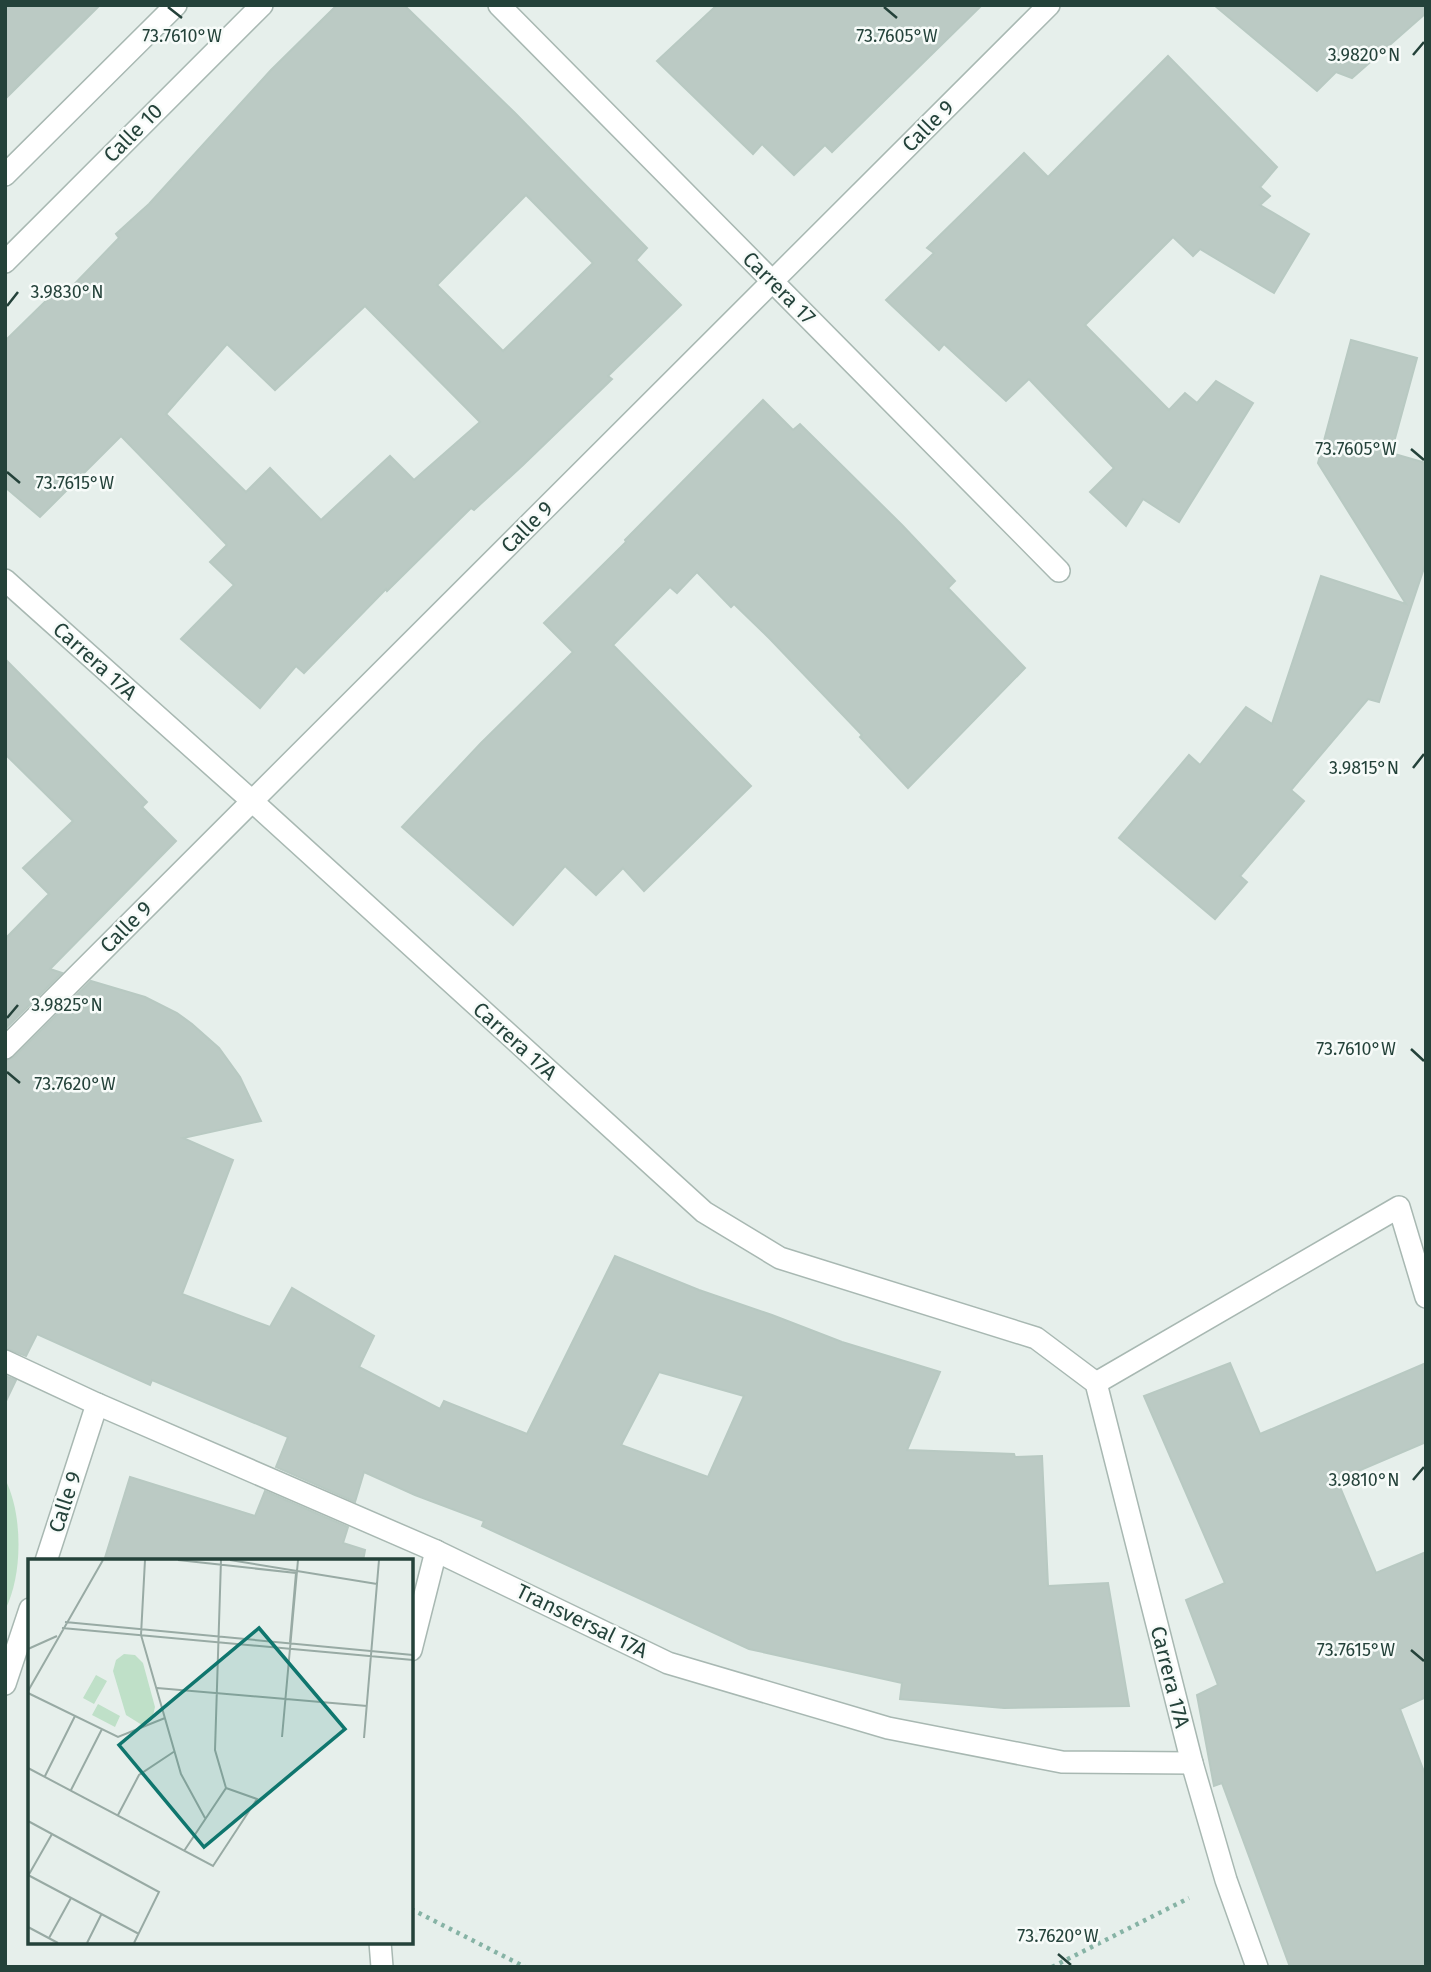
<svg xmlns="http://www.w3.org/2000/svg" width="1431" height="1972" viewBox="0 0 1431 1972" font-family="'Fira Sans',sans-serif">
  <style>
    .green { fill: #bfe0c8 }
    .building { fill: #bbcac4; stroke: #b8c9c2; stroke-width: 2; fill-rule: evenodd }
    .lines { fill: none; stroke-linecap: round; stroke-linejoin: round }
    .minor-casing { stroke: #a8b8b2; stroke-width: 24 }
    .path { stroke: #86b3a5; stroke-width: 4.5; stroke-dasharray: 3.5 5; stroke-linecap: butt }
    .minor { stroke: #fff; stroke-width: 21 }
    .ticks { fill: none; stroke: #24423a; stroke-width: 2.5 }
    .labels { text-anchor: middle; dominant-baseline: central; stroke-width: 5; stroke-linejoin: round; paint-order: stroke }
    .street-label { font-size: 21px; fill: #24423a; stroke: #f7fbf9 }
    .inset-road { fill: none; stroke: #98aaa4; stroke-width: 2 }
    .view { fill: #0f766e; fill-opacity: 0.15; stroke: #0f766e; stroke-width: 3.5 }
    .inset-edge { fill: none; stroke: #24423a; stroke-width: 3.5 }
    .ticks-label { font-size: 18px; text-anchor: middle; fill: #24423a; stroke: #f7fbf9; stroke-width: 5; stroke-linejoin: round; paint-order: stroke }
  </style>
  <rect width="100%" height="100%" fill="#e6efeb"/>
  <!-- green -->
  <path class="green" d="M5,1479c18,35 18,96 0,131z"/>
  <!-- building -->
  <g class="building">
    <polygon points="5,5 100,5 5,99"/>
    <path d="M337,5h67l111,108 132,135 -11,12 45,45 -73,71 4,3 -89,86 -49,45 -3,-2 -84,83 -1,-2 -82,84 -8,-7 -36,42 -79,-69 53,-54 -24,-23 17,-17 -106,-109 -81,81 -35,-30v-146l49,-48 6,6 59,-61 -3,-4 33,-30 122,-134zM526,195l67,68 -90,88 -66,-66zM365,306l115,116 -66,58 -24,-24 -69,64 -51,-52 -24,24 -80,-78 61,-70 48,46z"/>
    <polygon points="717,5 982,5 832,152 825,145 794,175 762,144 753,154 657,61"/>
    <polygon points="1214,5 1426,5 1426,13 1352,78 1336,72 1317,91"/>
    <polygon points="1168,56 1277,167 1260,187 1270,196 1260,205 1309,234 1274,293 1200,249 1193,256 1173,237 1085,325 1169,410 1185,393 1197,403 1216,381 1253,403 1179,522 1143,499 1126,526 1090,492 1114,468 1029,379 1006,401 944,344 939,350 886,300 934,253 927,248 1024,153 1048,177"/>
    <polygon points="1351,340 1417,358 1391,453 1426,463 1426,562 1379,702 1368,699 1291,790 1304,801 1240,876 1247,882 1215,919 1119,838 1189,755 1200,765 1246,707 1272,724 1321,576 1406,604 1318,463"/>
    <polygon points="763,400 793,430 800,424 902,525 955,581 948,588 1025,668 908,788 860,737 862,735 770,639 734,604 731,607 697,572 677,593 670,587 613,645 751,786 644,891 623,868 596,895 565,866 513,925 402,827 481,743 573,652 544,623 626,542 625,540"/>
    <polygon points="5,659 147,802 142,807 176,841 50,969 62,973 5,1029 5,939 49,894 23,868 73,821 5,754"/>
    <path d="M91,981l54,16 32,16 15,11 27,24 21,29 21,44 -78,17 50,22 -51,134 88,33 22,-39 82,48 -15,31 81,42 4,-8 83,33 88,-178 84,34 73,25 70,27 98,30 -33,78 107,4 1,3 27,-1 6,130 60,-3 21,123 -125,2 -104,-9 2,-16 -153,-34 -267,-123 2,-5 -69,-26 -51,-23 -9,30 -79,-35 12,-30 -136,-57 -2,5 -113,-51 -11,22 -21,-8v-287l9,-4zM659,1372l85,24 -36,81 -87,-32z"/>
    <polygon points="1230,1363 1260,1434 1426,1363 1426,1442 1337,1480 1376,1573 1426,1552 1426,1697 1400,1709 1426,1777 1426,1967 1290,1967 1222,1783 1214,1786 1197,1695 1218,1685 1186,1600 1225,1583 1144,1396"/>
    <polygon points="5,1376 16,1380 5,1403"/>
    <polygon points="130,1477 255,1516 265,1491 348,1527 343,1543 365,1550 363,1561 104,1561"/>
  </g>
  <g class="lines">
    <defs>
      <g id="minor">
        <polyline points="499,5 1059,571"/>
        <polyline points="5,175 176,5"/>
        <polyline points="5,262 262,5"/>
        <polyline points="5,580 252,801 704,1212 780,1258 1036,1338 1096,1383 1192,1763 1226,1880 1257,1967"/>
        <polyline points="5,1048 1049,5"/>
        <polyline points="5,1361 97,1404 436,1551 668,1663 888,1728 1062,1762 1192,1763"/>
        <polyline points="1096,1383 1399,1207 1426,1297"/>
        <polyline points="46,1561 97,1404"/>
        <polyline points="411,1650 436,1551"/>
        <polyline points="5,1684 30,1609"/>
        <polyline points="380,1942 382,1967"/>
      </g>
    </defs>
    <!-- minor casing -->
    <use href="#minor" class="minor-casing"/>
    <!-- path -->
    <g class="path">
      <polyline points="411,1909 525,1967"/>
      <polyline points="1052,1967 1189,1898"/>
    </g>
    <!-- minor -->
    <use href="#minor" class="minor"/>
  </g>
  <!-- ticks -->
  <path class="ticks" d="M168,7l14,11M884,7l13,11M1413,55l11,-13M7,306l11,-14M1411,449l13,11M7,472l13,11M1413,768l11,-14M7,1018l11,-13M1411,1049l13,12M7,1072l13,11M1413,1480l11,-13M1411,1650l13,11M1058,1954l13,11"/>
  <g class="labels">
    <!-- street labels -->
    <g class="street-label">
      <text transform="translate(928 126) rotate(-45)">Calle 9</text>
      <text transform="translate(133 133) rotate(-45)">Calle 10</text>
      <text transform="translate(779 288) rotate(45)">Carrera 17</text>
      <text transform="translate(527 527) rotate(-45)">Calle 9</text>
      <text transform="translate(95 661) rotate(42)">Carrera 17A</text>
      <text transform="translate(126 927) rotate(-45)">Calle 9</text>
      <text transform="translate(515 1041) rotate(42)">Carrera 17A</text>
      <text transform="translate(65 1502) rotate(-72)">Calle 9</text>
      <text transform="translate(582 1621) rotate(26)">Transversal 17A</text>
      <text transform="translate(1170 1677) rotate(76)">Carrera 17A</text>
    </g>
  </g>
  <!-- overview -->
  <g transform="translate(28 1559)">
    <rect width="385" height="385" fill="#e6efeb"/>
    <path d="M96,95l11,1 8,8 12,44 -3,13 -10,5 -16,-10 -13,-44 3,-11zM68,116l11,6 -13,23 -11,-6zM70,145l22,12 -5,11 -23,-12z" fill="#bfe0c8"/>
    <path class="inset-road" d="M117,1l-4,75 40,139 24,44M150,1l118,13M202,1l147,24M37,63l348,33M34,69l351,32M262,83l6,-69M0,90l29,-13M129,129l210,18M0,132l75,-131M0,134l90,44 47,-19M254,178l16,-177M336,179l15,-178M0,209l185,98 44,-67 -31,-11M17,217l30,-60M43,231l31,-61M90,256l21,-40 36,-24M0,262l131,71 -25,51M156,292l42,-63 -11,-38 6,-190M0,316l111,59M0,317l24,-42M0,368l30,16M21,379l22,-40M59,384l14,-28"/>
    <path class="view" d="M231,69l86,101 -141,118 -85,-102z"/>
    <rect width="385" height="385" class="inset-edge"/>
  </g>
  <g class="ticks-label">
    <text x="897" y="42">73.7605°W</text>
    <text x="182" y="42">73.7610°W</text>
    <text x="1364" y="61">3.9820°N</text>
    <text x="67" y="298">3.9830°N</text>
    <text x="1356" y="455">73.7605°W</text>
    <text x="75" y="489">73.7615°W</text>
    <text x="1364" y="774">3.9815°N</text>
    <text x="67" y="1011">3.9825°N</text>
    <text x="1356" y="1055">73.7610°W</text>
    <text x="75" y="1090">73.7620°W</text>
    <text x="1364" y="1486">3.9810°N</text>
    <text x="1356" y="1656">73.7615°W</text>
    <text x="1058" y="1942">73.7620°W</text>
  </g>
  <!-- border -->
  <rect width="1431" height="1972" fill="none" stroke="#24423a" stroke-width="14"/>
</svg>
